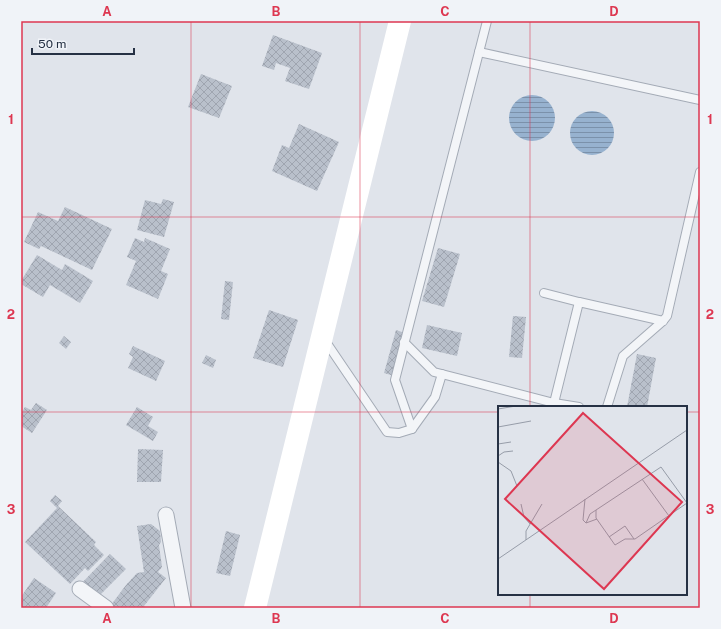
<svg xmlns="http://www.w3.org/2000/svg" width="721" height="629" viewBox="0 0 721 629" font-family="'Public Sans',sans-serif">
  <style>
    .water { fill: url(#water-rules) }
    .building { fill: url(#building-cross-hatch) }
    .lines { fill: none; stroke-linecap: round; stroke-linejoin: round }
    .service-casing { stroke: #a4abb6; stroke-width: 10 }
    .minor-casing { stroke: #a4abb6; stroke-width: 17 }
    .service { stroke: #f3f5f8; stroke-width: 8 }
    .minor { stroke: #f3f5f8; stroke-width: 15 }
    .secondary { stroke: #fff; stroke-width: 22 }
    .grid { fill: none; stroke: #dd3751; stroke-width: 1; stroke-opacity: 0.55 }
    .inset-road { fill: none; stroke: #969ca8; stroke-width: 1 }
    .view { fill: #dd3751; fill-opacity: 0.15; stroke: #dd3751; stroke-width: 2 }
    .inset-edge { fill: none; stroke: #263144; stroke-width: 2 }
    .neatline { fill: none; stroke: #dd3751; stroke-width: 1.5 }
    .grid-label { font-size: 13px; text-anchor: middle; font-weight: bold; fill: #dd3751 }
  </style>
  <defs>
    <pattern id="water-rules" width="6" height="5" patternUnits="userSpaceOnUse"><rect width="6" height="5" fill="#97b2cf"/><path d="M0 2.5h6" fill="none" stroke="#7b91aa"/></pattern>
    <pattern id="building-cross-hatch" width="8" height="8" patternUnits="userSpaceOnUse"><rect width="8" height="8" fill="#b9c0cb"/><path d="M0 0l8 8M0 8l8-8" fill="none" stroke="#9fa5b0"/></pattern>
  </defs>
  <rect width="100%" height="100%" fill="#e0e4eb"/>
  <!-- water -->
  <g class="water">
    <circle cx="532" cy="118" r="23"/>
    <circle cx="592" cy="133" r="22"/>
  </g>
  <!-- building -->
  <g class="building">
    <polygon points="273,35 322,53 309,89 285,81 290,68 276,63 274,70 262,66"/>
    <polygon points="201,74 232,86 219,118 188,107"/>
    <polygon points="299,124 339,142 317,191 272,171 282,145 289,148"/>
    <polygon points="163,199 174,202 164,237 137,230 145,200 161,204"/>
    <polygon points="65,207 112,229 92,270 41,246 39,249 24,242 38,212 58,221"/>
    <polygon points="135,238 144,242 145,238 170,249 161,271 168,274 158,299 126,285 136,261 127,257"/>
    <polygon points="438,248 460,254 444,307 422,301"/>
    <polygon points="37,255 62,270 65,264 93,281 80,303 50,285 43,297 21,284 21,281"/>
    <polygon points="225,281 233,282 229,320 221,319"/>
    <polygon points="269,310 298,320 283,367 253,358"/>
    <polygon points="513,316 526,317 522,358 509,357"/>
    <polygon points="427,325 462,333 457,356 422,348"/>
    <polygon points="396,330 405,333 394,376 384,373"/>
    <polygon points="64,336 71,342 66,349 59,343"/>
    <polygon points="133,346 165,361 156,381 128,368 133,357 129,354"/>
    <polygon points="637,354 656,358 647,407 627,407"/>
    <polygon points="206,355 216,360 213,368 202,363"/>
    <polygon points="36,403 47,410 32,433 21,426 21,414 25,407 31,410"/>
    <polygon points="137,407 153,417 148,426 158,432 153,441 126,425"/>
    <polygon points="138,449 163,450 161,482 137,482"/>
    <polygon points="55,495 62,501 58,506 96,542 94,545 104,555 88,571 85,568 70,584 25,542 57,508 50,501"/>
    <polygon points="151,524 160,531 161,542 159,545 162,567 158,572 166,578 144,606 146,608 114,608 111,605 126,585 137,573 144,572 137,526"/>
    <polygon points="226,531 240,535 230,576 216,573"/>
    <polygon points="110,554 126,569 92,603 77,588"/>
    <polygon points="34,578 56,593 46,608 21,608 21,597"/>
  </g>
  <g class="lines">
    <defs>
      <g id="service">
        <polyline points="479,52 700,100"/>
        <polyline points="544,293 579,302"/>
        <polyline points="324,339 387,432 399,433 412,429 435,397 442,374"/>
        <polyline points="404,342 434,372 554,403 579,407"/>
        <polyline points="554,403 579,302 663,321"/>
        <polyline points="607,407 623,356 663,321 667,316 700,172"/>
        <polyline points="412,429 395,380 487,21"/>
      </g>
      <g id="minor">
        <polyline points="166,515 183,608"/>
        <polyline points="80,589 106,608"/>
      </g>
    </defs>
    <!-- service casing -->
    <use href="#service" class="service-casing"/>
    <!-- minor casing -->
    <use href="#minor" class="minor-casing"/>
    <!-- service -->
    <use href="#service" class="service"/>
    <!-- minor -->
    <use href="#minor" class="minor"/>
    <!-- secondary -->
    <polyline class="secondary" points="255,608 400,21"/>
  </g>
  <!-- grid -->
  <path class="grid" d="M191,21v587M360,21v587M530,21v386M21,217h679M21,412h478M686,412h14M530,594v14"/>
  <!-- overview -->
  <g transform="translate(498 406)">
    <rect width="189" height="189" fill="#e0e4eb"/>
    <path class="inset-road" d="M0,3l18,-3M0,21l33,-6M0,38l13,-2M0,50l6,-4 9,-1M0,56l13,9 6,15M144,73l27,37M87,93l-2,21 3,3 11,-4M23,98l3,13 6,7M88,117l4,-9 71,-47 26,36 -52,36h-10l-10,6 -19,-27v-8M111,131l16,-11 9,13M28,134v-9l16,-27M0,153l189,-129"/>
    <path class="view" d="M85,7l99,89 -78,87 -99,-90z"/>
    <rect width="189" height="189" class="inset-edge"/>
  </g>
  <!-- border -->
  <rect width="721" height="629" fill="none" stroke="#f0f3f8" stroke-width="44"/>
  <!-- scale -->
  <path d="M32 48v6h102v-6" fill="none" stroke="#263144" stroke-width="2"/>
  <text x="38" y="48" font-size="12" fill="#263144" stroke="#f0f3f8" stroke-width="3" paint-order="stroke">50 m</text>
  <rect x="22" y="22" width="677" height="585" class="neatline"/>
  <g class="grid-label">
    <text x="107" y="16">A</text>
    <text x="276" y="16">B</text>
    <text x="445" y="16">C</text>
    <text x="614" y="16">D</text>
    <text x="11" y="124">1</text>
    <text x="710" y="124">1</text>
    <text x="11" y="319">2</text>
    <text x="710" y="319">2</text>
    <text x="11" y="514">3</text>
    <text x="710" y="514">3</text>
    <text x="107" y="623">A</text>
    <text x="276" y="623">B</text>
    <text x="445" y="623">C</text>
    <text x="614" y="623">D</text>
  </g>
</svg>
